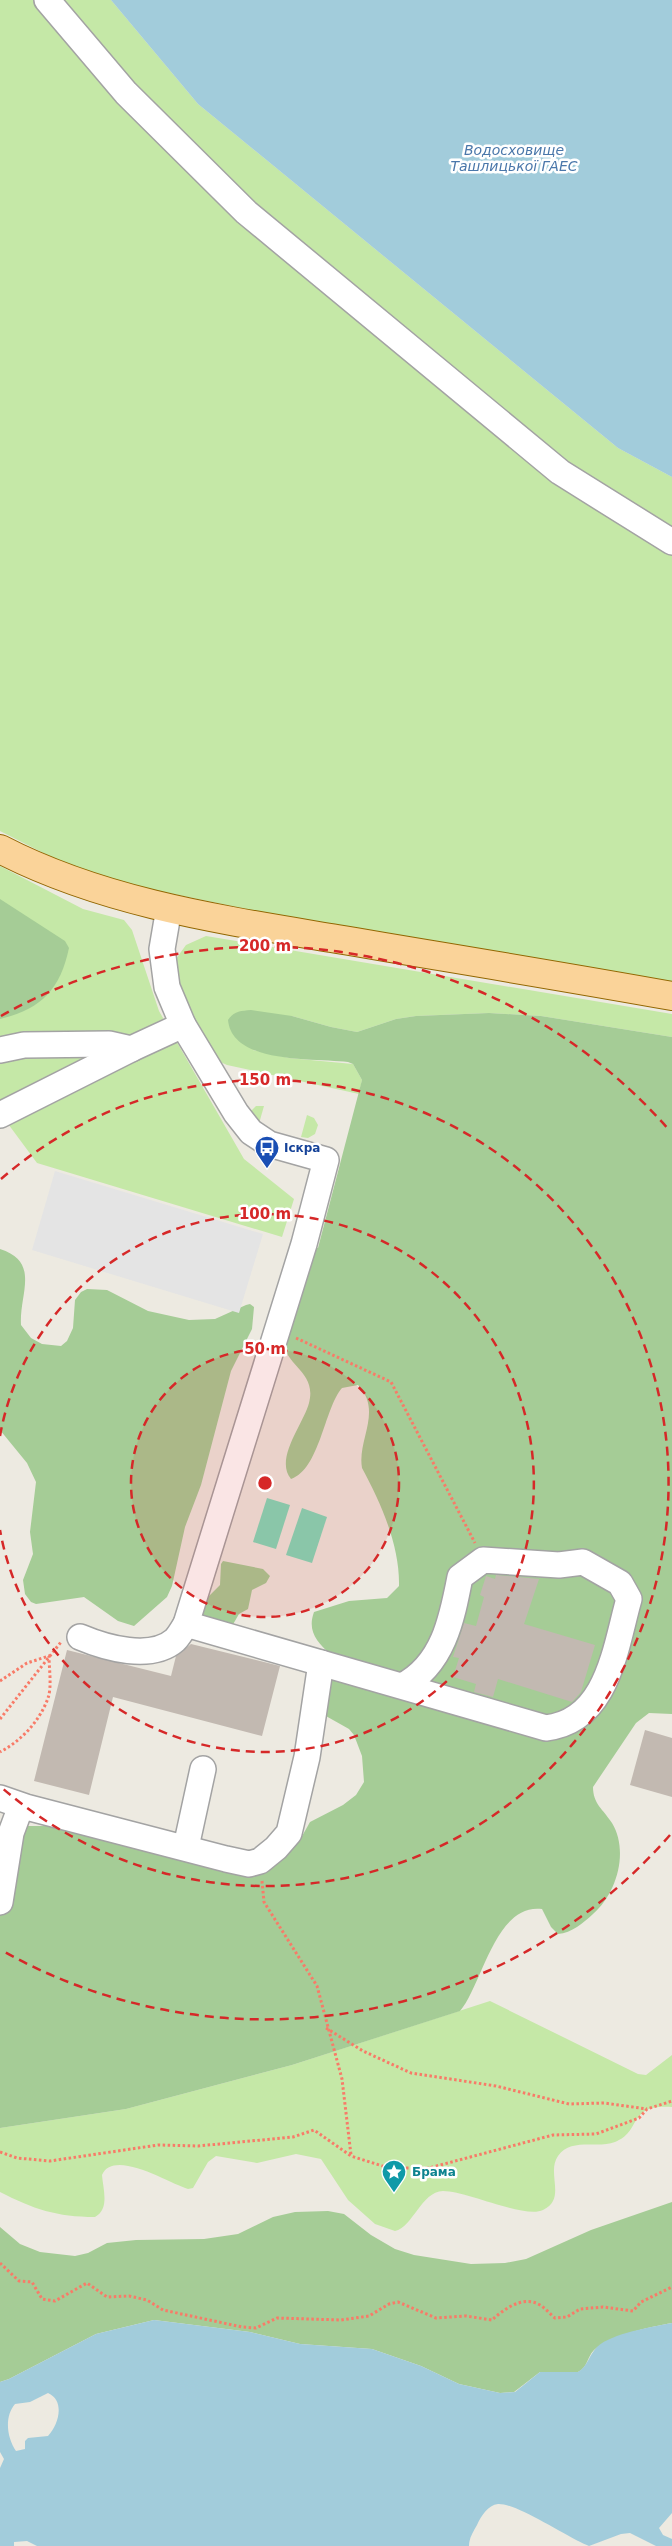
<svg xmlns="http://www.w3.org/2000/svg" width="672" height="2546" viewBox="0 0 672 2546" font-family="'DejaVu Sans',sans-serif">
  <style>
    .grass { fill: #c5e8a7 }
    .forest { fill: #a5cc96 }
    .pitch { fill: #80dcbb }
    .parking { fill: #e4e4e4 }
    .water { fill: #a2ccdb; fill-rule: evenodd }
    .building { fill: #c2b9b1 }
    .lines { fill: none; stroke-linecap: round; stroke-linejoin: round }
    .minor-casing { stroke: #a3a3a3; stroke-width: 28 }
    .major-casing { stroke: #926702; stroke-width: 30 }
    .path { stroke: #f87b68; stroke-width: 3; stroke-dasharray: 2.5 2.5; stroke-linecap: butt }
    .minor { stroke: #fff; stroke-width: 25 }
    .major { stroke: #fad399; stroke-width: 28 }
    .ring { fill: none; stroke: #d62828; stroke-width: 2.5; stroke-dasharray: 9 6 }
    .labels { text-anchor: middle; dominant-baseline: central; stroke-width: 5; stroke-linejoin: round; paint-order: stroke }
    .transit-label { font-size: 12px; font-weight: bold; fill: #164399; stroke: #fff; text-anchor: start }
    .culture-label { font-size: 12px; font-weight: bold; fill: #0d838f; stroke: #fff; text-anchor: start }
    .water-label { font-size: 14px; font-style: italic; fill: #4a77aa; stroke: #fff }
    .centre { fill: #d62828; stroke: #fff; stroke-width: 2.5 }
    .ring-label { font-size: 15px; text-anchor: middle; font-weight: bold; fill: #d62828; stroke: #fff; stroke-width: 5; stroke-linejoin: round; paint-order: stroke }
  </style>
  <rect width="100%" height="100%" fill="#edeae1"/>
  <!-- grass -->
  <g class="grass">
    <polygon points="0,0 111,0 198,104 618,448 672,477 672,988 401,941 125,884 69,866 0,831"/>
    <polygon points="0,866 83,909 124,920 132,930 159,1011 244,1159 294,1199 282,1237 37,1163 0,1113"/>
    <polygon points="206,936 672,1014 672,1037 541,1016 489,1013 416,1016 396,1019 357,1032 331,1027 292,1016 253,1050 289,1058 353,1064 362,1080 359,1094 227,1065 216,1060 180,995 173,963 186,945"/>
    <polygon points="256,1106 264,1106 258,1127 250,1112"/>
    <polygon points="307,1115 314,1118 318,1125 315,1134 308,1138 301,1137"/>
    <path d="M490,2001l148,73 8,1 26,-20v52c-46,-3 -29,24 -57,35 -17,7 -44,-5 -57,14 -12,17 9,43 -15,54 -18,9 -76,-19 -100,-19 -22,1 -30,36 -48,40l-20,-7 -27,-24 -27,-41 -25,-5 -39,9 -41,-7 -8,6 -15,26 -5,1c-18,-5 -74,-41 -86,-14 1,14 8,34 -7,42 -38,0 -62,-8 -95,-25v-64l126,-19 166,-44z"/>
  </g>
  <!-- forest -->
  <g class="forest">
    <path d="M0,899l65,42 4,7c-9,42 -28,61 -69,71z"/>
    <path d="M251,1010l41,6 39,11 26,5 39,-13 20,-3 73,-3 52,3 131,21v677l-23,-1 -13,10 -43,64c0,17 10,22 19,36 17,28 5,70 -19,91 -10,9 -21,19 -35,20l-7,-7 -9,-18c-47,-6 -60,77 -82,102l-168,54 -166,44 -126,19v-302h58l195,50 6,-1 42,-37 9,-16 33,-17 13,-10 8,-13 -2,-26 -8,-21 -5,-6 -32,-18 18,-51v-6h-5c-13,-12 -23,-23 -16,-42l35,-11 38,-3 12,-12c1,-40 -18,-83 -37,-118 -5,-28 21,-57 -4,-83l-16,3c-18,21 -22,81 -51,91 -17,-20 13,-56 18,-76 8,-31 -23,-36 -26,-62l25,-96 10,3 44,-168 -9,-16 -5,-2c-31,-4 -116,3 -120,-42 6,-9 12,-9 23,-10z"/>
    <path d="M0,1249c41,13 19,45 21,76l10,13 11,6 19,2 6,-5 6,-13 2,-28 6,-8 6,-3 20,1 41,21 41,9 26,-1 31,-14 4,-1 4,3 -2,22 -21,42 -30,114 -16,42 -13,59 -5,11 -33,29 -16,-5 -34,-24 -48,7 -5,-2 -6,-8 -2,-14 10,-26 -3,-22 6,-50 -9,-19 -27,-33z"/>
    <polygon points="223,1561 263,1569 270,1576 266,1583 252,1590 248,1609 239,1614 232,1626 217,1626 200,1614 201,1607 205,1606 209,1596 220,1585 221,1564"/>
    <path d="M672,2202v121c-22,4 -61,12 -78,27 -7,7 -6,17 -16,22h-38l-26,20 -14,1 -41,-9 -38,-18 -49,-17 -72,-5 -50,-12 -96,-12 -58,14 -87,45 -9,3v-155l20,17 20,8 35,4 13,-3 19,-10 29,-3 68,-1 34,-5 35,-17 22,-5 33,-1 16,3 27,21 24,14 19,6 57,9 34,-1 21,-4 65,-29z"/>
  </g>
  <!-- pitch -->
  <g class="pitch">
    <polygon points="267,1498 290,1505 276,1549 253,1542"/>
    <polygon points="302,1508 327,1517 312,1563 286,1555"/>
  </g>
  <!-- parking -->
  <polygon class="parking" points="55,1171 263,1234 239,1313 32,1250"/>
  <!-- water -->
  <g class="water">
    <polygon points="111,0 672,0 672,477 618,448 198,104"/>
    <path d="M154,2320l96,12 50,12 72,5 49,17 38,18 41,9 15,-1 25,-20h38c10,-6 11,-17 19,-25 15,-14 55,-20 75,-24v190l-13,15 4,7 9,4v7h-16l-26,-13 -9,1 -32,12c-21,-8 -72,-43 -91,-42 -10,1 -17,12 -21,21 -4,7 -8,13 -8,21h-432l-10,-5 -13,1v4h-14v-78l4,-9 -4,-7v-70l9,-3 87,-45zM48,2393c18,8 10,33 0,43l-20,2 -3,3v8l-9,2c-9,-13 -12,-34 -1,-47l15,-2z"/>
  </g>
  <!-- building -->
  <g class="building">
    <polygon points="496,1575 539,1579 524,1624 595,1645 581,1692 572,1702 498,1679 493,1697 474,1692 476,1684 453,1677 459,1658 453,1657 464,1623 476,1626 484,1597 480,1595 486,1576 495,1579"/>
    <polygon points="191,1644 280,1666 262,1736 113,1697 89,1795 34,1781 67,1650 171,1676 176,1656"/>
    <polygon points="645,1730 672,1738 672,1797 630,1785"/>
  </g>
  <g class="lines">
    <defs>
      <g id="minor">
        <polyline points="47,0 126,93 246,212 560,472 672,542"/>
        <polyline points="0,1050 24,1045 109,1044 131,1049 183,1025"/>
        <polyline points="0,1115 131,1049"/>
        <path d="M186,1624l360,104c62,-7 69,-80 83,-129l-9,-16 -37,-21 -24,3 -76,-5 -23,17c-8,42 -17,88 -58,109"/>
        <path d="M80,1637c26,11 71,24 95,3 4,-4 8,-11 11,-16l118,-380 22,-84 -57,-16 -18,-12 -15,-19 -53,-88 -16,-38 -5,-38 7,-41"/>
        <polyline points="0,1798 26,1807 226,1859 249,1864 260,1861 276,1848 289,1833 307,1757 321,1663"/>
        <polyline points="186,1847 203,1769"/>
        <polyline points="0,1902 11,1833 21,1806"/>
      </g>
      <path id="major" d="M0,849c104,54 223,71 337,90 112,19 224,37 335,57"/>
    </defs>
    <!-- minor casing -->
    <use href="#minor" class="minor-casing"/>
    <!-- major casing -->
    <use href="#major" class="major-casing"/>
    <!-- path -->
    <g class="path">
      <polyline points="296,1338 391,1382 475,1543"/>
      <path d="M0,1681l27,-18 22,-7c0,12 3,31 -1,42 -8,23 -27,43 -48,54"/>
      <polyline points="0,1719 61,1642"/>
      <polyline points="262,1881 264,1902 317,1986 342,2079 351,2155"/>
      <polyline points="326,2028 363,2051 411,2073 496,2086 569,2104 604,2103 647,2109"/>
      <polyline points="0,2152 17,2158 50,2161 158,2145 198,2146 293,2137 314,2130 351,2156 389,2168 429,2168 553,2135 596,2134 639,2118 647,2109 672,2101"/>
      <path d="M0,2263l19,18 13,1 10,17 13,2 32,-18 20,14 22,-1 18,4 16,10 79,17 14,1 21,-10 64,2 28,-4 20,-12 9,-2 38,16 30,-2 26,4c12,-11 31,-25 48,-15 5,3 10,9 15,13l12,-1 13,-8 23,-2 30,4 8,-9 31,-15"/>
    </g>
    <!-- minor -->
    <use href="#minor" class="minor"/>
    <!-- major -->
    <use href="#major" class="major"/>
  </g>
  <!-- distance rings -->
  <circle cx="265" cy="1483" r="134" fill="#d62828" fill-opacity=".12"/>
  <g class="ring">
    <circle cx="265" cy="1483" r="134"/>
    <path d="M0 1436A269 269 0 1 1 0 1530"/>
    <path d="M1 1179A403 403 0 1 1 1 1787"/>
    <path d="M670 1835A537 537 0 0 1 1 1950M1 1016A537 537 0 0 1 670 1131"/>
  </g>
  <!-- icons -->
  <defs>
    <symbol id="bus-pin" viewBox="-11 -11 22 30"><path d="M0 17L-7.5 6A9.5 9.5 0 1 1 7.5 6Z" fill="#1a4fb4" stroke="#fff"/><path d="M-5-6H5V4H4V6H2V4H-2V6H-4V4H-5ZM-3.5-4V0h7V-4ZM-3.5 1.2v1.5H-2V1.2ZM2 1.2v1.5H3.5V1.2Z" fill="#fff"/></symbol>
    <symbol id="sight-pin" viewBox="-11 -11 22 30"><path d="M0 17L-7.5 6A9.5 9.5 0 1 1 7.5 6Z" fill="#0f9aa8" stroke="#fff"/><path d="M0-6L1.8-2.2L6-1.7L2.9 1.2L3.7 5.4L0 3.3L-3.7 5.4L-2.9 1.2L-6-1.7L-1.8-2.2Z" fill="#fff"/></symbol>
  </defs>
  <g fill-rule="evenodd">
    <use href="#bus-pin" x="253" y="1134" width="28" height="38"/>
    <use href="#sight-pin" x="380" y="2158" width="28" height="38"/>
  </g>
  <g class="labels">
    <!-- transit labels -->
    <g class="transit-label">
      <text x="284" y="1148">Іскра</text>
    </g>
    <!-- culture labels -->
    <g class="culture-label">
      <text x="412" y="2172">Брама</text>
    </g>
    <!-- water labels -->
    <g class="water-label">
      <text x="514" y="150">Водосховище<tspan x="514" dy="16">Ташлицької ГАЕС</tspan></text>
    </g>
  </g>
  <circle cx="265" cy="1483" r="8" class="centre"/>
  <g class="ring-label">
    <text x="265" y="951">200 m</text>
    <text x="265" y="1085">150 m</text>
    <text x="265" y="1219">100 m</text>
    <text x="265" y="1354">50 m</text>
  </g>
</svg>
